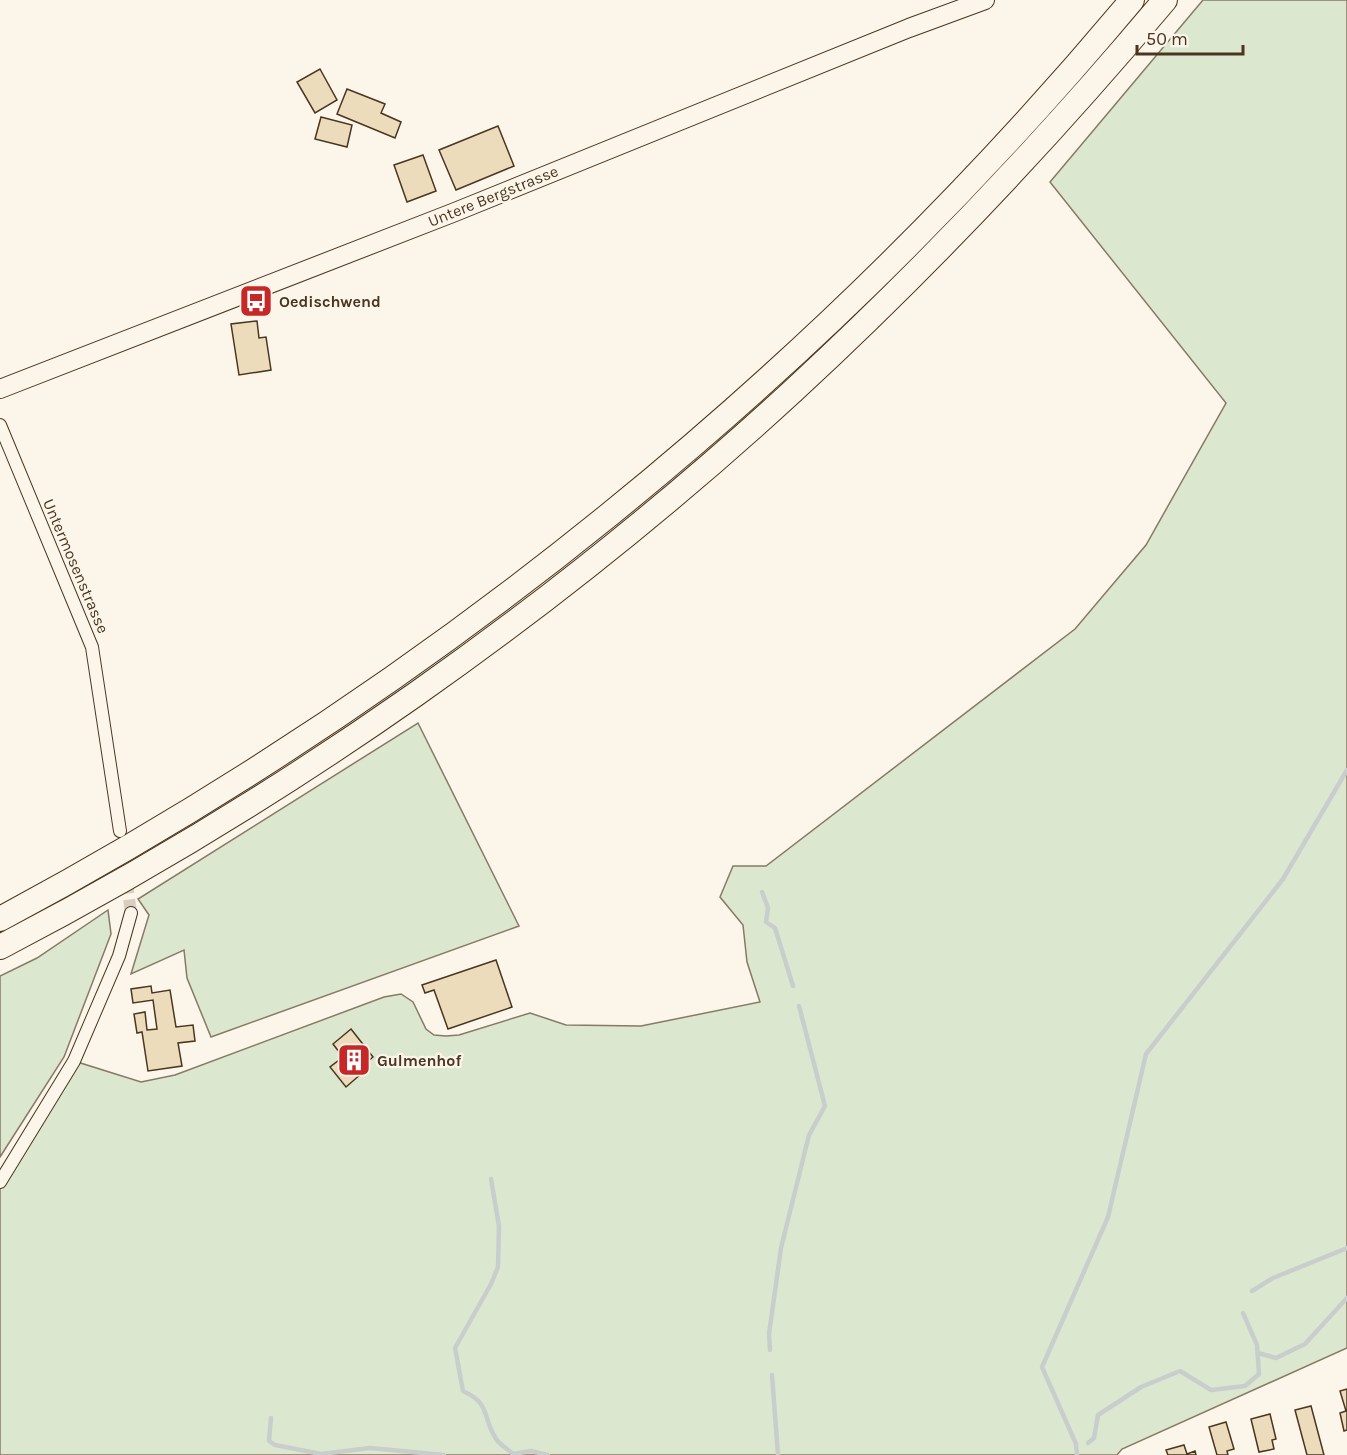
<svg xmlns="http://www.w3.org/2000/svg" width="1347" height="1455" viewBox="0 0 1347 1455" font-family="Karla,sans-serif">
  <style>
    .green { fill: #dce7d0; stroke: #887966; stroke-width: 1.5 }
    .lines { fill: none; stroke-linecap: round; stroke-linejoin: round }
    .stream { stroke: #c9cecd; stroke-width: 4.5 }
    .building { fill: #ecdcbc; stroke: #4a3520; stroke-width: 1.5 }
    .minor-tunnel { stroke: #d8cfc1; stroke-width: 12; stroke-dasharray: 12 6; stroke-linecap: butt }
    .minor-casing { stroke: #4a3520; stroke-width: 14 }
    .secondary-casing { stroke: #4a3520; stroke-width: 20 }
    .motorway-casing { stroke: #4a3520; stroke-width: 26 }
    .minor { stroke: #fbf6e9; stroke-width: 12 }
    .secondary { stroke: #fbf6e9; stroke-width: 18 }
    .motorway { stroke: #fbf6e9; stroke-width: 24 }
    .labels { text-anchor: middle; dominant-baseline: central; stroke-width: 4.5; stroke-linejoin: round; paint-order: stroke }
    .street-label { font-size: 16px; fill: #4a3520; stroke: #fbf6e9 }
    .poi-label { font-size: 16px; font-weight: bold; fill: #4a3520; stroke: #fbf6e9; text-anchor: start }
  </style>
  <rect width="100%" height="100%" fill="#fbf6e9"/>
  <!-- green -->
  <g class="green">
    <polygon points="1203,0 1347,0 1347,1348 1122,1449 1117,1455 0,1455 0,1182 74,1061 141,1082 175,1075 384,997 401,994 413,1002 426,1029 434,1035 446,1036 459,1035 530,1013 566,1025 641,1026 760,1002 747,962 743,925 720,897 733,866 766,866 1075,629 1146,545 1226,403 1050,182"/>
    <polygon points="418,723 519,926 211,1037 187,978 184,950 131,974 149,915 138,899"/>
    <polygon points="108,910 111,934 64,1057 0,1157 0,976 37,958"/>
  </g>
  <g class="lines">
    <!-- stream -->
    <g class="stream">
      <polyline points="762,892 768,908 766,922 775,928 793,986"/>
      <path d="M491,1179l8,47 -1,41 -7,17 -36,64 8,43c28,13 19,25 32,46 3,7 13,12 18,17l18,-3 17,4"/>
      <polyline points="1252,1291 1273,1278 1347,1248"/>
      <polyline points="770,1350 769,1334 781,1248 809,1135 825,1106 799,1006"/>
      <polyline points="1258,1353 1276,1358 1305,1344 1347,1298"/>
      <polyline points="772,1375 778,1455"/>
      <polyline points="271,1418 269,1441 275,1445 321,1454 370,1448 444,1455"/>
      <polyline points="1088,1443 1094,1438 1098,1415 1141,1387 1180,1371 1211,1390 1245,1386 1259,1374 1257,1345 1243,1313"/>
      <polyline points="1077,1455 1076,1444 1042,1367 1108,1217 1146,1054 1283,879 1347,770"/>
    </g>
  </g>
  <!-- building -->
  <g class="building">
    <polygon points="320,69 337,100 315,113 297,82"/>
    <polygon points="347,89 385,104 381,113 401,122 395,138 337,114"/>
    <polygon points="321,117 352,125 347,147 315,139"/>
    <polygon points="498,126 514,166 456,190 439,150"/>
    <polygon points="423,155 436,191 407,202 394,165"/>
    <polygon points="257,321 259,338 266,337 271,370 239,375 231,324"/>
    <polygon points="496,960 512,1007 448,1029 434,990 425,993 422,985"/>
    <polygon points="151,986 152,993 170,990 176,1027 193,1025 195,1041 178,1043 182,1066 148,1071 142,1032 137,1033 134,1014 145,1012 147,1030 157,1029 153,1000 133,1003 131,989"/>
    <polygon points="351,1029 373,1057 365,1064 368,1068 346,1087 330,1067 343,1057 333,1044"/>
    <polygon points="1347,1389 1347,1430 1344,1431 1340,1413 1346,1411 1340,1391"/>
    <polygon points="1311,1406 1324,1455 1307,1455 1295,1410"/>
    <polygon points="1270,1414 1276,1439 1272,1440 1274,1449 1259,1452 1251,1419"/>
    <polygon points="1226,1422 1234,1449 1227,1451 1228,1455 1217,1455 1209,1427"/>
    <polygon points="1184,1445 1187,1454 1195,1451 1196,1455 1168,1455 1166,1450"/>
  </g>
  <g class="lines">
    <!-- minor-tunnel -->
    <polyline class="minor-tunnel" points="122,846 131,913"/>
    <defs>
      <g id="minor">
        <polyline points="0,425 92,647 120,831"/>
        <polyline points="0,1182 74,1061 119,956 131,913"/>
      </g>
      <polyline id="secondary" points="0,389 455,212 909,28 985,0"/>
      <g id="motorway">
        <path d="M0,919c432,-231 818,-543 1132,-919"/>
        <path d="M0,947c285,-148 557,-339 794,-557 132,-122 255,-252 371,-390"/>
      </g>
    </defs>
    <!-- minor casing -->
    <use href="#minor" class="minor-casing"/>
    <!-- secondary casing -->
    <use href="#secondary" class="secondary-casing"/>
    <!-- motorway casing -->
    <use href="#motorway" class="motorway-casing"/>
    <!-- minor -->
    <use href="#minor" class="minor"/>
    <!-- secondary -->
    <use href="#secondary" class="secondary"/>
    <!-- motorway -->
    <use href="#motorway" class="motorway"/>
  </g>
  <!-- icons -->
  <defs>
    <symbol id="bus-square" viewBox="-11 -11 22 22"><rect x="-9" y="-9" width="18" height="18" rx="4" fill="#c62828" stroke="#fbf6e9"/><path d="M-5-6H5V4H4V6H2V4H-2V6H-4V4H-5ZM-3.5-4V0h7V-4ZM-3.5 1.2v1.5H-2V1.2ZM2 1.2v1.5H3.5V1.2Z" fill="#fff"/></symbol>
    <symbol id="building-square" viewBox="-11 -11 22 22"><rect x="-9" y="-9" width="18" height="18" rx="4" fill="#c62828" stroke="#fbf6e9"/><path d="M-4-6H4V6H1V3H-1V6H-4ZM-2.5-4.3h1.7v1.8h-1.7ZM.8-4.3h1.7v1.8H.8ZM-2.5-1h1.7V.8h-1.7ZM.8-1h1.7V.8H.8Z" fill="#fff"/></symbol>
  </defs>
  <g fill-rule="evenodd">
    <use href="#bus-square" x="237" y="282" width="38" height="38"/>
    <use href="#building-square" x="335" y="1041" width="38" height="38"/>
  </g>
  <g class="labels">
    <!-- street labels -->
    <g class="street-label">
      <text transform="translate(493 196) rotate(-22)">Untere Bergstrasse</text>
      <text transform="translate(76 566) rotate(67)">Untermosenstrasse</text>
    </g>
    <!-- poi labels -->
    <g class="poi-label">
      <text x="279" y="301">Oedischwend</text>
      <text x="377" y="1060">Gulmenhof</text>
    </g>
  </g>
  <!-- scale -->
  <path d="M1137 45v9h106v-9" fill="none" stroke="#4a3520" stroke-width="3"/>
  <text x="1146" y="45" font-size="18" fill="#4a3520" stroke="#fbf6e9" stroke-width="4.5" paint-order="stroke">50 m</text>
</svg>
